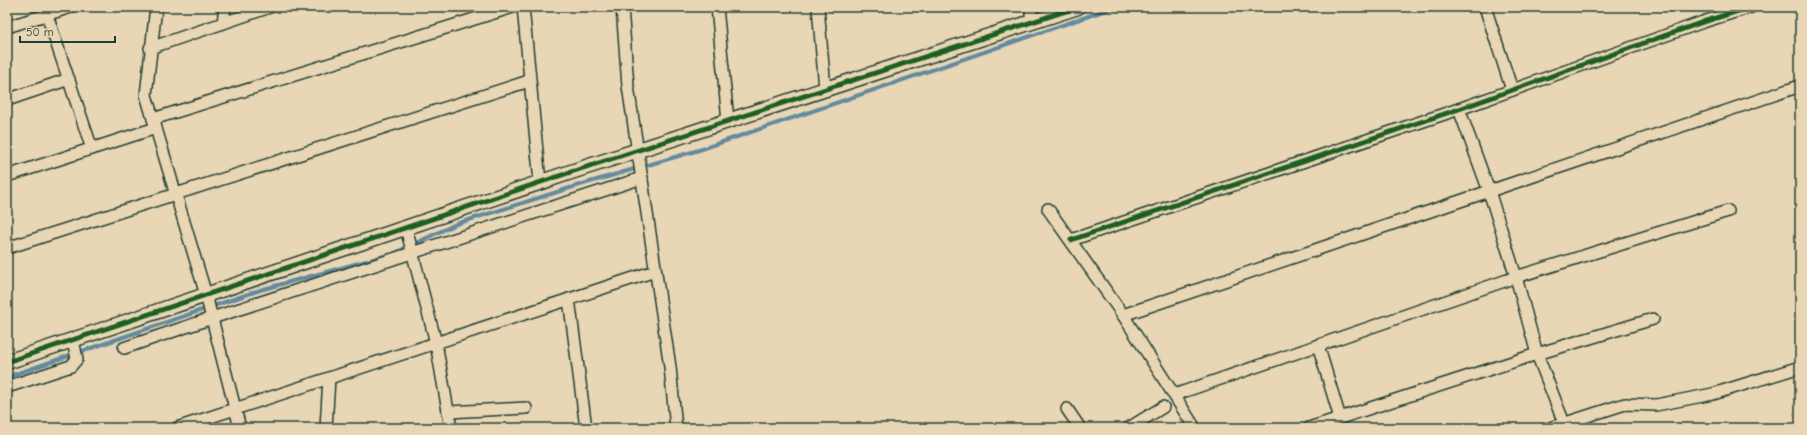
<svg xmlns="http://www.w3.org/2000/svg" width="1807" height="435" viewBox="0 0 1807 435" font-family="'Comic Neue',sans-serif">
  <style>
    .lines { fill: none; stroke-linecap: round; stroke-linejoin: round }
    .stream { stroke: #628aa1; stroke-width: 4 }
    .minor-casing { stroke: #1f3d34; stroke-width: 14 }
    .tertiary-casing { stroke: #1f3d34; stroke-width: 17 }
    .minor { stroke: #e9d6b4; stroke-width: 11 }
    .tertiary { stroke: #e9d6b4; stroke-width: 14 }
    .cycleway-casing { stroke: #e9d6b4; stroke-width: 8 }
    .cycleway { stroke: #1b5e20; stroke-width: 5 }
  </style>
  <rect width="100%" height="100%" fill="#e9d6b4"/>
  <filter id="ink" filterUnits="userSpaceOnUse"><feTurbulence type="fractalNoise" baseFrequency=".025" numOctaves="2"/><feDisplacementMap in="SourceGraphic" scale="8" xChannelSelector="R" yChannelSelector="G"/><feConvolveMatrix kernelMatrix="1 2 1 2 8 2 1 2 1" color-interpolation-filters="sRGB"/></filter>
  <g filter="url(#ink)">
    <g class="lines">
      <!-- stream -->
      <g class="stream">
        <polyline points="395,253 456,224 573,187 699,150 1115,7"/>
        <polyline points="7,377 260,290 388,255"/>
      </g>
      <defs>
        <g id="minor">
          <polyline points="156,7 146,95 206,295 240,428"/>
          <polyline points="523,7 540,182"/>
          <polyline points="622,7 628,86 670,367 676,428"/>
          <polyline points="717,7 728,121"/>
          <polyline points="818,7 825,89"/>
          <polyline points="1031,7 1031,22"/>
          <polyline points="1485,7 1512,90"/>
          <polyline points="47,15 92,149"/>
          <polyline points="223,23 225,7"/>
          <polyline points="7,27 71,7"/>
          <polyline points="150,48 270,7"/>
          <polyline points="7,100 69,79"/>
          <polyline points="1459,109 1489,191 1516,277 1537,354 1564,423"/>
          <polyline points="153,119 513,7"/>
          <polyline points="7,176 156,128"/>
          <polyline points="1048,209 1123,315 1195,428"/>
          <polyline points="406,228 436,343 451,428"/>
          <polyline points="1071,240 1459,109 1703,22 1751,7"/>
          <polyline points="7,248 529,81"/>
          <polyline points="569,299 586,428"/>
          <polyline points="1123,315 1800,86"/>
          <polyline points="1318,345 1340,418"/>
          <polyline points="124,348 212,318 642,178"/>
          <polyline points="7,387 71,366 77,359 73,340"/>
          <polyline points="1174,395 1516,277 1728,211"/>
          <polyline points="1067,409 1080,428"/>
          <polyline points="448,412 526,408"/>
          <polyline points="177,428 655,271"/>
          <polyline points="326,428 329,378"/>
          <polyline points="1129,428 1163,407"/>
          <polyline points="1309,428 1537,354 1653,319"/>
          <polyline points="1550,428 1625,404 1656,405 1713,394 1800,367"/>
        </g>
        <polyline id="tertiary" points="7,362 571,172 1078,7"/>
      </defs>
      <!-- minor casing -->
      <use href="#minor" class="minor-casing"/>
      <!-- tertiary casing -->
      <use href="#tertiary" class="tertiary-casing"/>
      <!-- minor -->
      <use href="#minor" class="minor"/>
      <!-- tertiary -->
      <use href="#tertiary" class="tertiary"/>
      <defs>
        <g id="cycleway">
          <polyline points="1071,240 1459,109 1703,22 1751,7"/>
          <polyline points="7,362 571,172 1078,7"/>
        </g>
      </defs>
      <!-- cycleway casing -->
      <use href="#cycleway" class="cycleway-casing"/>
      <!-- cycleway -->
      <use href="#cycleway" class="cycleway"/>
    </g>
  </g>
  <!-- margin -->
  <rect width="1807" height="435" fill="none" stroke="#e9d6b4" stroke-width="24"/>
  <rect x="12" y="12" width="1783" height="411" fill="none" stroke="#1f3d34" stroke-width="1.5" filter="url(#ink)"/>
  <!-- scale -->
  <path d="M20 36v6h95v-6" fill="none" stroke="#1f3d34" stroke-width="2"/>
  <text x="26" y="36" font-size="12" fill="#1f3d34" stroke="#e9d6b4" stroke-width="3" paint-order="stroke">50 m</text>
</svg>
